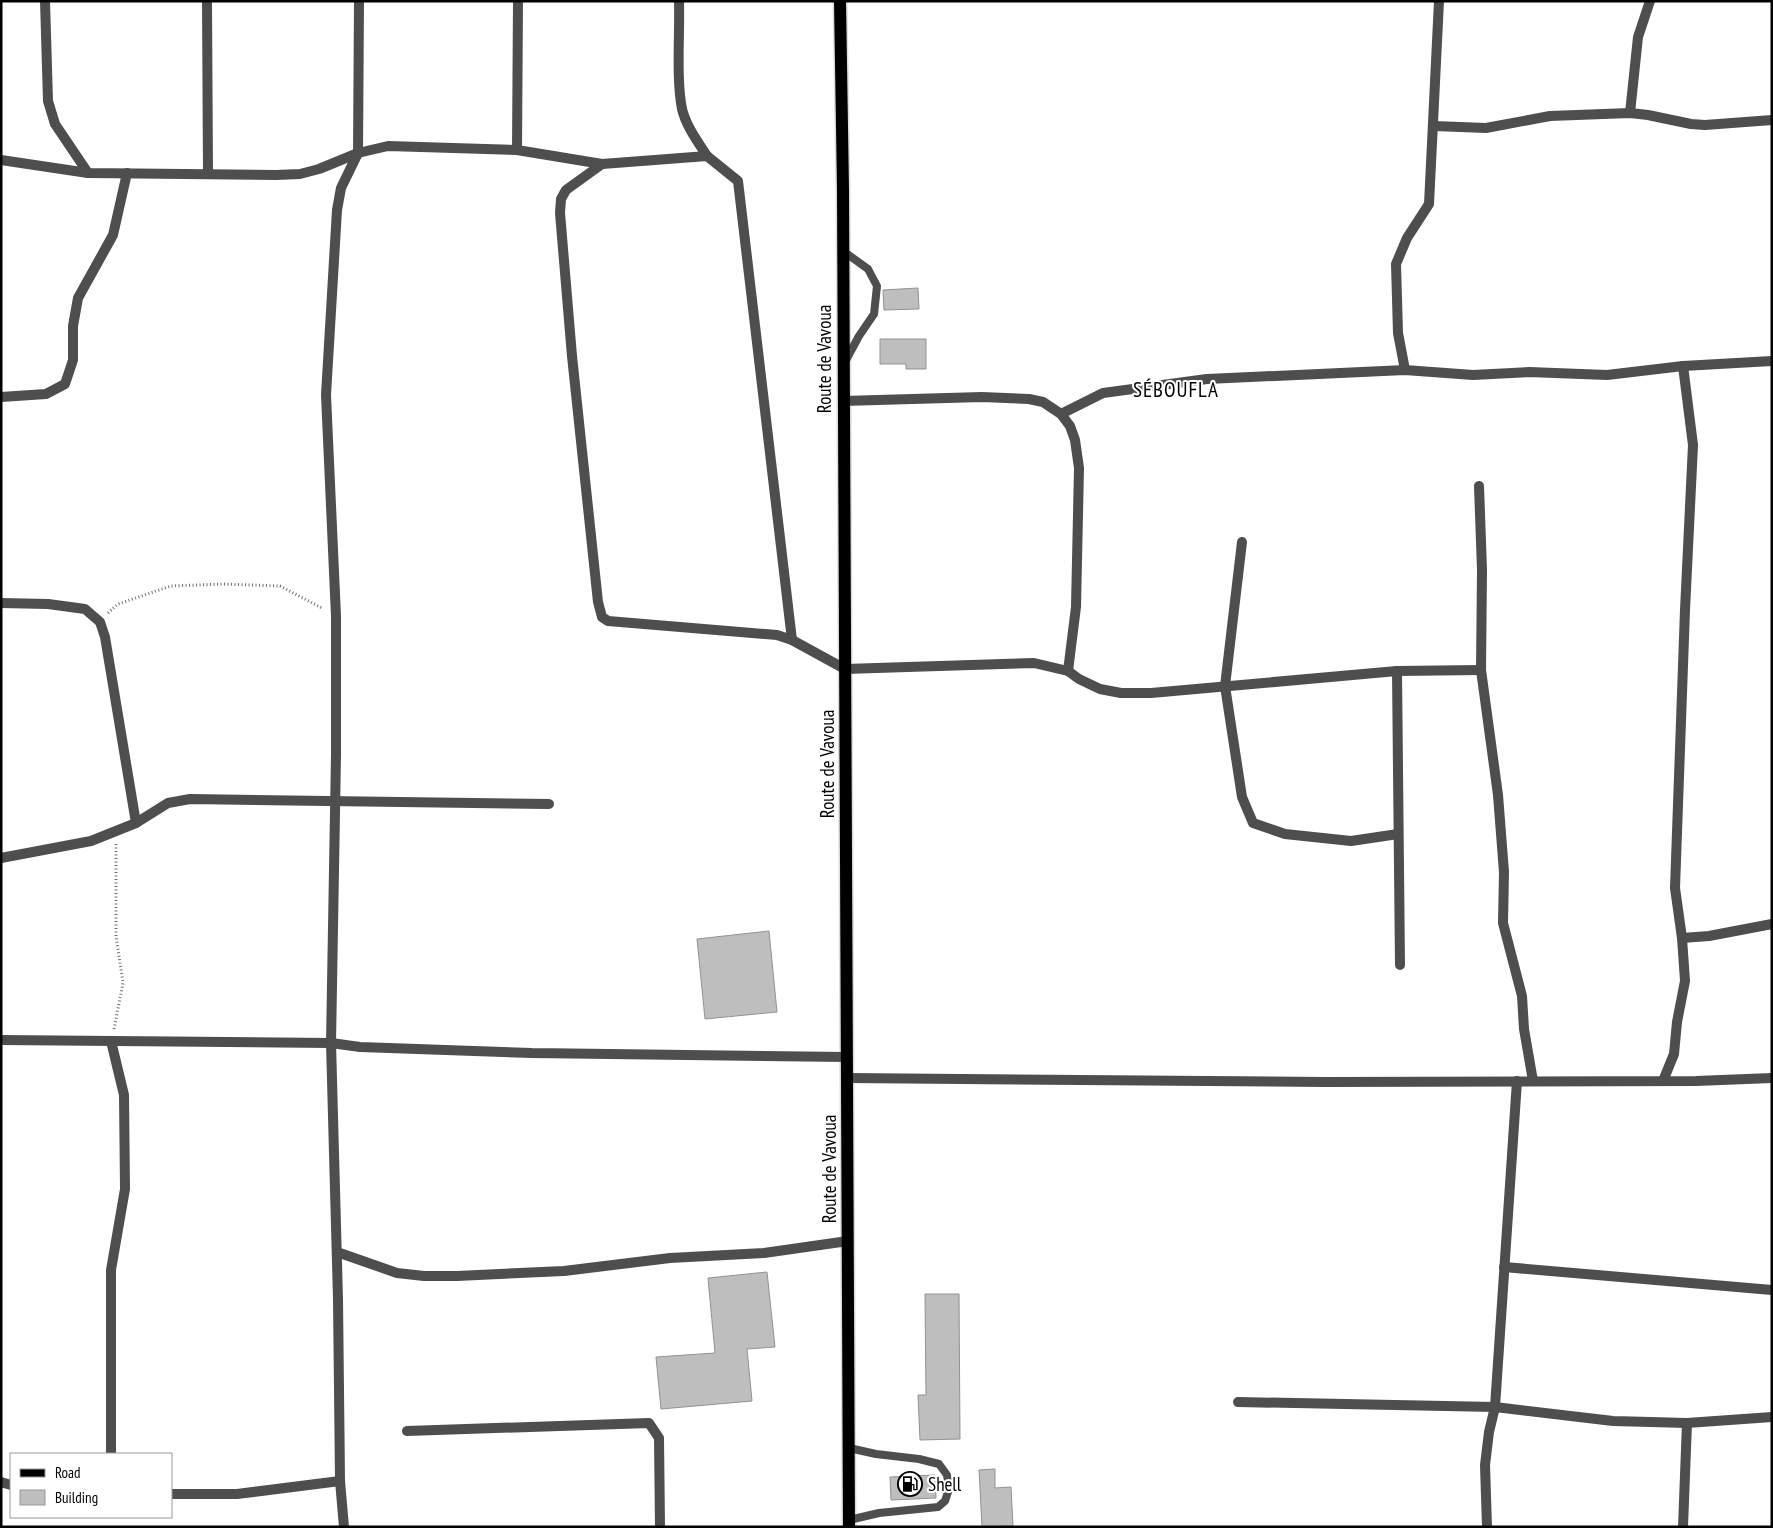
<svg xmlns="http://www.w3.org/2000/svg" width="1773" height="1528" viewBox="0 0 1773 1528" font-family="'PT Sans Narrow',sans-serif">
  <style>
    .building { fill: #bebebe; stroke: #929292 }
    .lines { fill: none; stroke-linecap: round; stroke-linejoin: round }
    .primary-casing { stroke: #dbdbdb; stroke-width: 15 }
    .path { stroke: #707070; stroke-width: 3; stroke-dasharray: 1 2.5; stroke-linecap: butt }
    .lane { stroke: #4e4e4e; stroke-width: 8 }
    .street { stroke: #4e4e4e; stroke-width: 10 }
    .primary { stroke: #000; stroke-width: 12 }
    .labels { text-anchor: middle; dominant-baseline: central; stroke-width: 4; stroke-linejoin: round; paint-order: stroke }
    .street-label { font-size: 19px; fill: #000; stroke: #fff }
    .poi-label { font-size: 19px; fill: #000; stroke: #fff; text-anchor: start }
    .quarter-label { font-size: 21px; letter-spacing: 1px; fill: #000; stroke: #fff }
  </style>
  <rect width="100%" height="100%" fill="#fff"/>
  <!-- building -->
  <g class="building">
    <polygon points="918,288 919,309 884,310 883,290"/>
    <polygon points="880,339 926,339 926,369 906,369 906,364 880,364"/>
    <polygon points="769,931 777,1012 705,1019 697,939"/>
    <polygon points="767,1272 775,1347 747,1349 752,1401 661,1409 656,1357 715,1353 708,1278"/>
    <polygon points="925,1294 959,1294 960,1439 920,1440 918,1395 926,1395"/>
    <polygon points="995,1469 995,1488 1011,1487 1013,1526 982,1527 979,1470"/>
    <polygon points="935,1475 936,1498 891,1500 890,1477"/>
  </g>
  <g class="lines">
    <defs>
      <polyline id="primary" points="840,1 843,190 849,1527"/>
    </defs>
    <!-- primary casing -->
    <use href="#primary" class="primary-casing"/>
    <!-- path -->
    <g class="path">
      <polyline points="108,613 118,604 171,586 224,584 280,586 322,608"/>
      <polyline points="114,1029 123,983 116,936 116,844"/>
    </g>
    <!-- lane -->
    <g class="lane">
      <polyline points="843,251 868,269 877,286 874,314 859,336 846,360"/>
      <polyline points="849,1448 876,1454 919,1459 939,1464 947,1475 949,1489 945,1501 938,1507 879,1513 849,1520"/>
    </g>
    <!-- street -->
    <g class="street">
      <polyline points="45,1 48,101 55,124 88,173"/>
      <polyline points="207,1 208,174"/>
      <path d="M679,1c1,33 -3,77 3,108 4,17 16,33 25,47"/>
      <polyline points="1630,113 1638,37 1650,1"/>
      <polyline points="1434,126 1486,128 1550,116 1630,113 1648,115 1691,124 1705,125 1772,120"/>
      <polyline points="517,150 518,1"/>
      <polyline points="1,160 88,173 276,175 300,174 319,169 358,153 388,146 517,150 602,164 707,156 738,181 792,640"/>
      <polyline points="602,164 566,190 561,199 560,213 572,356 598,602 602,617 608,621 777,635 792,640 845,669 1034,663 1068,671 1079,679 1100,689 1121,693 1151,693 1397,671 1481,670"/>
      <polyline points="1405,370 1398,333 1396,264 1407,238 1429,204 1439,1"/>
      <polyline points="1,397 46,394 65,384 73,360 73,326 78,298 113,235 127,173"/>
      <polyline points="843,401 982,397 1029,399 1043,402 1061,414 1070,426 1075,440 1079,468 1076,607 1068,671"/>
      <polyline points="1061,414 1103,393 1207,379 1405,370 1473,375 1529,372 1607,375 1683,366 1772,361"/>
      <polyline points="1479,486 1482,570 1481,670 1498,795 1504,872 1503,923 1522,996 1524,1029 1533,1081"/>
      <polyline points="1242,542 1225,686 1242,797 1253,823 1285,834 1351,841 1398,834"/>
      <polyline points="1,603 48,604 85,609 100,622 105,637 136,823"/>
      <polyline points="1397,671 1400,965"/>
      <polyline points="1,858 91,841 136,823 168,803 190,799 549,804"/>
      <polyline points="1682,938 1709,936 1772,924"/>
      <polyline points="1,1040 331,1043 360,1047 532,1053 847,1057"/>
      <polyline points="847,1078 1325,1082 1696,1081 1772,1078"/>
      <polyline points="1663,1081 1674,1054 1677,1022 1685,981 1682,938 1675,888 1685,610 1693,445 1683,366"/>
      <polyline points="337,1252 397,1273 424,1276 457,1276 564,1271 670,1258 764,1253 848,1241"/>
      <polyline points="1504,1267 1772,1290"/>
      <polyline points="1238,1402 1495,1407 1613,1421 1687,1423 1772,1417"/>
      <polyline points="407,1431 649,1423 659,1438 660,1527"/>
      <polyline points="111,1454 111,1270 125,1189 124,1095 111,1041"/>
      <polyline points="1,1482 11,1485"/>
      <polyline points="171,1494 237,1494 340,1481"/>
      <polyline points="344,1527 340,1481 338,1299 331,1043 336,755 336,616 326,395 337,210 341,188 358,153 359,1"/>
      <polyline points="1487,1527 1485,1465 1489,1432 1495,1407 1517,1081"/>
      <polyline points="1683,1527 1687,1423"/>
    </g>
    <!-- primary -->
    <use href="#primary" class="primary"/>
  </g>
  <!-- icons -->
  <defs>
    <symbol id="fuel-ring" viewBox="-11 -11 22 22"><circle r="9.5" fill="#fff" stroke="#000" stroke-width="1.5"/><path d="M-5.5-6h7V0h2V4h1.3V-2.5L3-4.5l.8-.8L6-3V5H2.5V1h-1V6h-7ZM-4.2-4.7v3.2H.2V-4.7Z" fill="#000"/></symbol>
  </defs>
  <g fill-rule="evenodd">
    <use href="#fuel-ring" x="896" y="1470" width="28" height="28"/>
  </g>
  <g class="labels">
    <!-- street labels -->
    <g class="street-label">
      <text transform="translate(824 359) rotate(-90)">Route de Vavoua</text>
      <text transform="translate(827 764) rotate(-90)">Route de Vavoua</text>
      <text transform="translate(829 1169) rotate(-90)">Route de Vavoua</text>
    </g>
    <!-- poi labels -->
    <g class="poi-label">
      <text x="928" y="1484">Shell</text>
    </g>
    <!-- quarter labels -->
    <g class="quarter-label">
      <text x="1176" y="389">SÉBOUFLA</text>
    </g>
  </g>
  <!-- border -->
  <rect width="1773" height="1528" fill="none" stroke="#000000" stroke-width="5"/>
  <!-- legend -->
  <rect x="10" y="1453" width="162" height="65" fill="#ffffff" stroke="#999999"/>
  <rect x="20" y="1469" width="25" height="8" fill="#000000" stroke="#999999"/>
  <text x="55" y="1478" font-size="15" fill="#000000">Road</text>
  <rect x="20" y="1490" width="25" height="15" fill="#bebebe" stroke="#999999"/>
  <text x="55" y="1503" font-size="15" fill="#000000">Building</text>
</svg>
